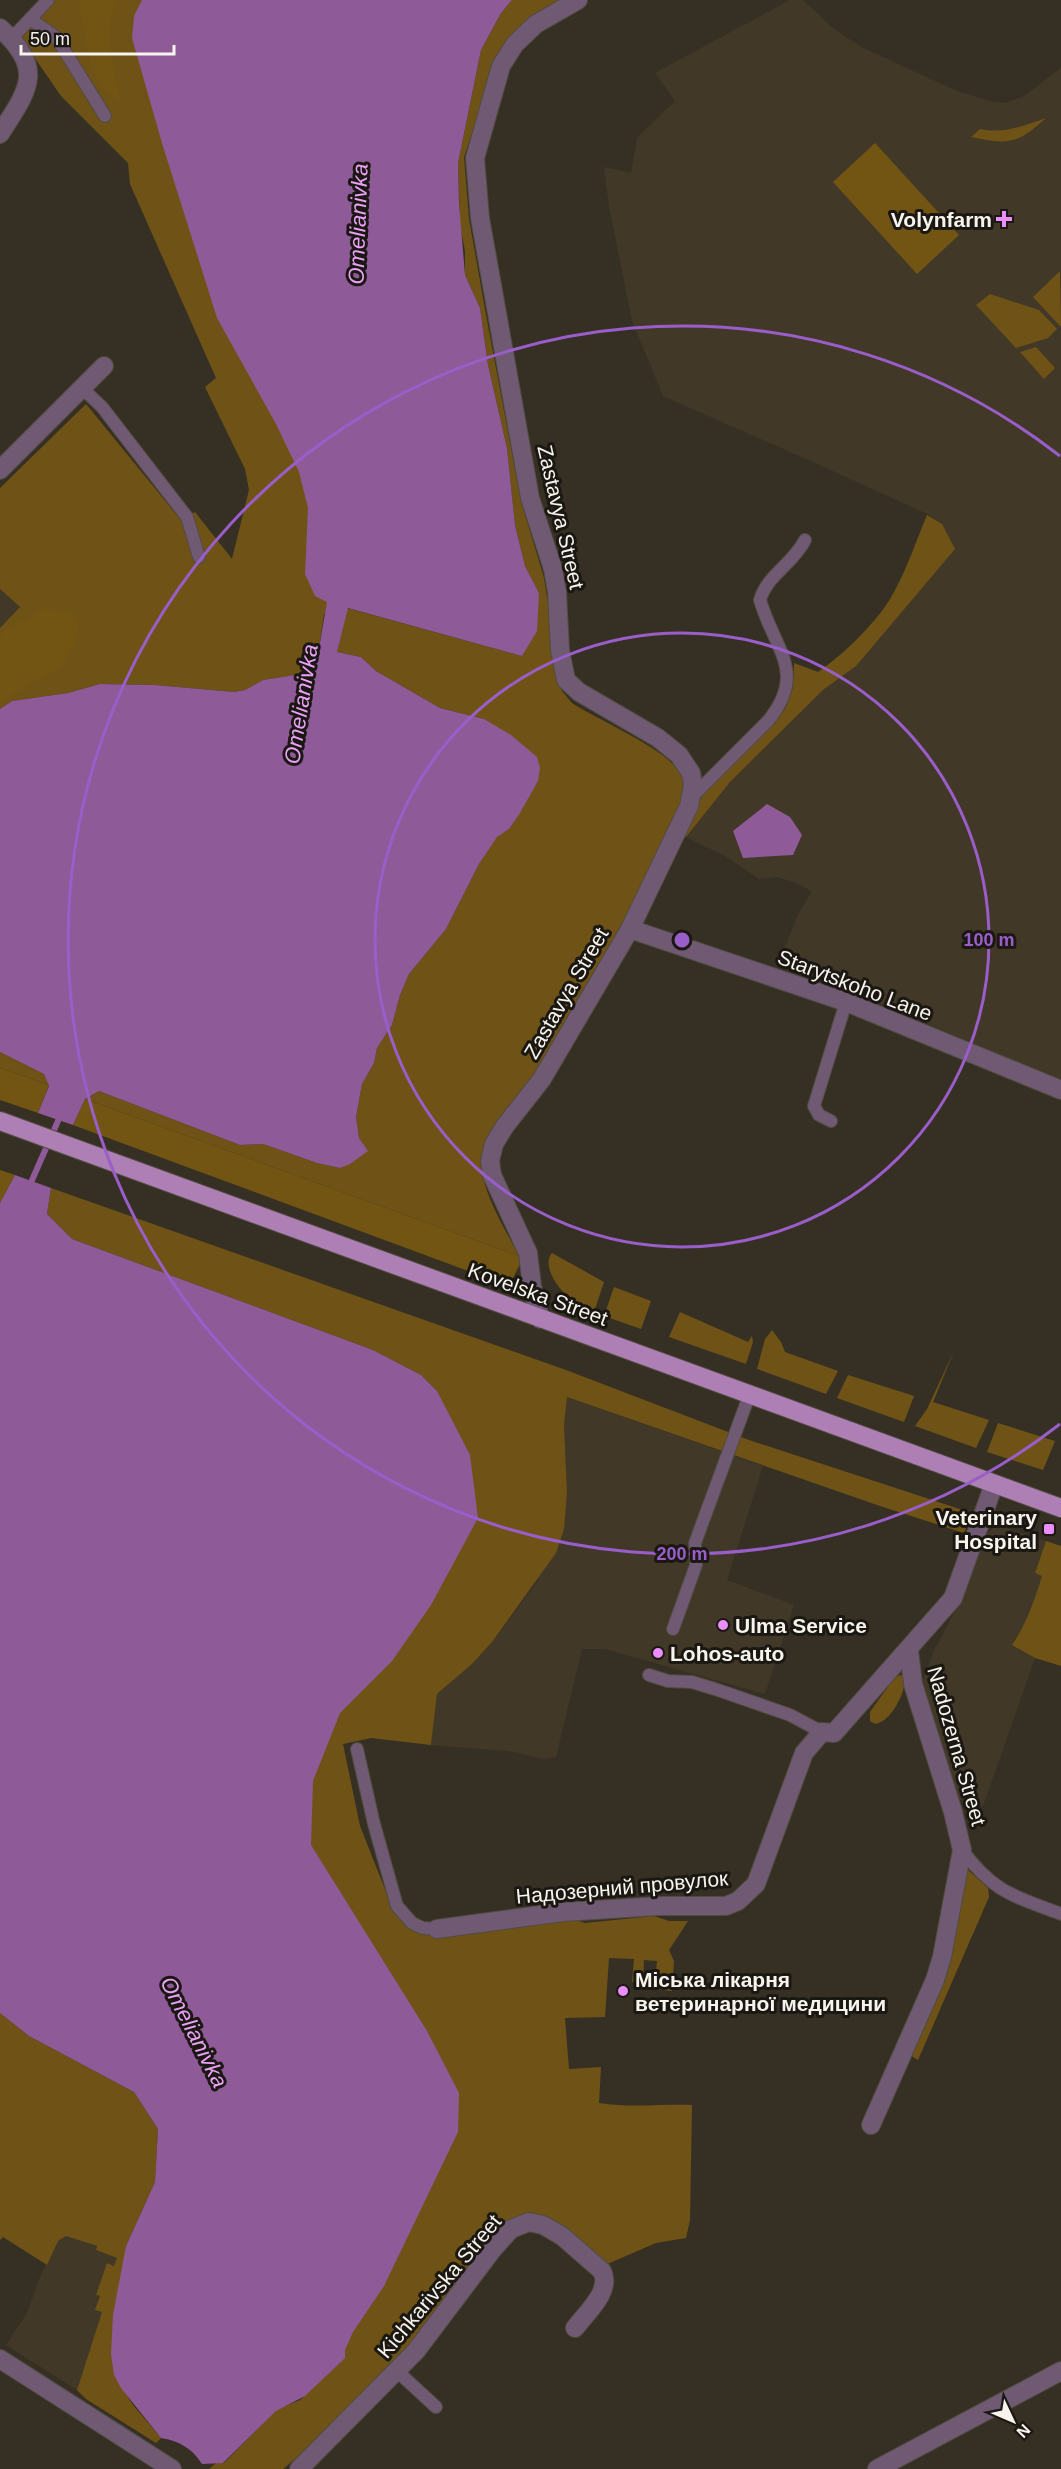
<svg xmlns="http://www.w3.org/2000/svg" width="1061" height="2469" viewBox="0 0 1061 2469" font-family="Arial,sans-serif">
  <style>
    .built { fill: #423827 }
    .green { fill: #6f5316 }
    .forest { fill: #725512 }
    .water { fill: #8f5a98 }
    .lines { fill: none; stroke-linecap: round; stroke-linejoin: round }
    .stream { stroke: #8f5a98; stroke-width: 6 }
    .service-casing { stroke: #514b40; stroke-width: 14 }
    .minor-casing { stroke: #514b40; stroke-width: 20 }
    .tertiary-casing { stroke: #514b40; stroke-width: 20 }
    .primary-casing { stroke: #514b40; stroke-width: 20 }
    .service { stroke: #6f5973; stroke-width: 12 }
    .minor { stroke: #6f5973; stroke-width: 18 }
    .tertiary { stroke: #6f5973; stroke-width: 18 }
    .primary { stroke: #ad7fb4; stroke-width: 18 }
    .ring { fill: none; stroke: #9a5eca; stroke-width: 3 }
    .poi-dot { fill: #eb8dfc; stroke: #1b1813; stroke-width: 2 }
    .labels { text-anchor: middle; dominant-baseline: central; stroke-width: 6; stroke-linejoin: round; paint-order: stroke }
    .poi-label { font-size: 21px; font-weight: bold; fill: #f8f4ed; stroke: #1b1813; text-anchor: start }
    .street-label { font-size: 21px; fill: #f8f4ed; stroke: #1b1813 }
    .water-label { font-size: 22px; font-style: italic; fill: #eaa1f7; stroke: #1b1813 }
    .centre { fill: #9a5eca; stroke: #1b1813; stroke-width: 3 }
    .ring-label { font-size: 18px; text-anchor: middle; font-weight: bold; fill: #9a5eca; stroke: #1b1813; stroke-width: 6; stroke-linejoin: round; paint-order: stroke }
  </style>
  <rect width="100%" height="100%" fill="#363024"/>
  <!-- built -->
  <g class="built">
    <polygon points="790,0 803,0 833,28 859,46 957,91 994,102 1006,103 1024,96 1061,68 1061,1080 821,979 823,970 806,965 798,970 780,962 778,957 782,954 798,915 812,891 794,882 777,877 759,879 725,856 686,837 730,782 823,690 856,666 942,524 927,514 813,462 663,396 632,321 609,206 604,167 631,173 637,138 675,101 655,73"/>
    <polygon points="0,589 20,607 0,628"/>
    <polygon points="567,1397 763,1466 727,1580 794,1605 765,1694 605,1649 582,1649 556,1757 543,1759 509,1751 431,1745 437,1694 472,1664 492,1642 537,1582 567,1492 564,1425"/>
    <polygon points="1002,1527 1046,1541 1035,1573 1042,1576 1035,1598 1025,1626 1013,1645 1035,1658 983,1806 959,1799 940,1749 921,1685 934,1651 964,1593 982,1540 993,1528"/>
    <polygon points="66,2236 73,2237 97,2247 96,2250 117,2258 114,2266 108,2263 96,2295 100,2296 102,2312 77,2390 6,2345 27,2313 40,2277 58,2241"/>
  </g>
  <!-- green -->
  <g class="green">
    <polygon points="54,0 155,0 296,437 332,600 324,615 318,654 301,674 263,680 245,690 234,692 155,685 100,684 68,693 12,701 0,709 0,628 20,607 0,589 0,488 86,404 181,520 195,512 232,559 249,490 245,469 205,387 216,378 130,184 128,163 61,96 19,35 29,26 52,41 109,114 36,18"/>
    <path d="M512,0h60l-76,63 -32,94 5,62 17,96 35,186 23,77 18,113 10,12c26,17 92,45 107,68 6,9 6,18 5,27l-62,135 -88,150 -53,77c1,34 23,66 38,96l-434,-157 14,-8 141,54 23,-1 54,19 23,5 27,-17 -8,-13 -3,-21 6,-33 12,-21 3,-15 15,-23 8,-30 9,-21 37,-45 33,-65 18,-28 12,-7 29,-48 -54,-62 -44,-11 -64,-37 -15,-14 -24,-5 10,-44 175,48 17,-63 -14,-27 -10,-41 -8,-77 -19,-83 -8,-57 -15,-33v-24l-5,-26 -2,-62 23,-113 20,-37z"/>
    <path d="M1046,118c-28,26 -38,27 -75,19l9,-8c23,5 44,-3 66,-11z"/>
    <polygon points="1060,271 1061,326 1060,326 1033,297"/>
    <polygon points="990,294 1039,310 1057,329 1048,338 1016,348 976,305"/>
    <polygon points="1036,347 1055,368 1044,379 1020,352"/>
    <path d="M927,515l15,9 13,25 -99,117 -33,24 -93,92 -44,55 -6,-5 15,-31 90,-92 8,-22 1,-24 24,9c23,-16 46,-38 64,-61 20,-27 32,-65 45,-96z"/>
    <polygon points="0,1052 44,1074 49,1085 0,1068"/>
    <path d="M51,1188l515,182 183,70 223,73 -8,20 -84,-27 -313,-109 -3,28 3,67 -3,37 -8,24 -64,89 -20,22 -35,30 -6,51 -60,-7 -28,6 17,82 32,81 18,21 155,-11 20,6 69,-7 15,5h19l-19,29 5,11 -2,30 -18,-2 3,-28 -13,-1 -1,22h-11l2,-23 -25,-1 -4,59 -40,1 4,51 32,-2 -2,36c31,5 62,1 93,2l-2,115 -4,18 -30,5 -51,22 -76,-50 -193,210 -53,44h-74l7,-6h8l52,-53 24,-10 22,-21 -60,-556 175,-432 -16,-16 -48,-25 -301,-111 -25,-25z"/>
    <path d="M552,1253l52,29 -10,30c-8,-4 -18,-8 -25,-14 -10,-9 -28,-32 -17,-45z"/>
    <polygon points="614,1287 651,1301 641,1329 604,1316"/>
    <polygon points="680,1312 748,1342 752,1336 753,1342 746,1364 669,1337"/>
    <polygon points="772,1330 781,1342 785,1352 838,1371 826,1394 757,1369 765,1339"/>
    <polygon points="954,1351 933,1402 989,1420 976,1448 915,1426 927,1409"/>
    <polygon points="848,1375 914,1396 904,1422 837,1398"/>
    <polygon points="998,1423 1055,1441 1043,1470 987,1452"/>
    <path d="M1046,1541l15,5v120l-26,-8 -23,-13c15,-22 22,-44 30,-69l-7,-3z"/>
    <path d="M900,1675l5,2c1,15 -14,45 -30,47l-5,-3v-9l24,-34z"/>
    <polygon points="967,1869 988,1888 989,1897 918,2060 908,2054"/>
    <polygon points="0,2013 29,2036 134,2092 158,2129 155,2182 126,2246 114,2375 133,2405 161,2438 156,2443 86,2399 77,2390 102,2312 95,2310 100,2296 96,2295 107,2263 114,2266 117,2258 96,2250 97,2246 66,2236 58,2241 47,2265 3,2237 0,2240"/>
  </g>
  <!-- forest -->
  <g class="forest">
    <path d="M78,0h40c-18,36 -4,67 4,104l-20,-17 -11,-22z"/>
    <polygon points="875,143 959,235 917,274 833,182"/>
    <polygon points="45,608 75,615 79,633 61,668 19,690 0,704 0,636 5,631"/>
    <polygon points="0,1068 49,1085 38,1113 0,1100"/>
    <polygon points="85,1099 519,1256 520,1264 511,1282 498,1282 73,1125"/>
    <polygon points="0,1170 15,1175 0,1203"/>
  </g>
  <!-- water -->
  <g class="water">
    <polygon points="142,0 512,0 501,13 481,50 458,163 459,203 465,275 480,308 488,365 507,448 515,525 525,566 539,593 537,631 522,656 348,608 337,652 361,657 376,671 440,708 484,719 511,735 537,757 540,768 538,781 520,813 509,829 497,837 479,864 446,929 409,974 400,995 392,1025 377,1048 374,1063 362,1084 356,1117 359,1138 368,1151 350,1164 340,1168 317,1163 263,1144 240,1145 99,1091 85,1099 73,1125 38,1113 49,1086 44,1074 0,1052 0,709 12,701 68,693 100,684 155,685 234,692 245,690 263,680 301,674 318,654 327,602 315,596 305,574 308,508 299,472 276,424 217,318 162,143 132,38 134,16"/>
    <polygon points="767,804 790,817 802,835 793,855 743,858 733,831"/>
    <path d="M15,1175l36,13 -4,26 25,25 301,111 48,25 16,16 33,64 8,63 -47,87 -39,56 -52,52 -27,68 -2,64 116,186 32,62 -1,39 -74,154 -31,46 -8,18v8l-40,38 -29,15 -53,52 -21,1c-10,-16 -23,-23 -41,-26l-40,-50 -7,-13 -3,-21 2,-39 13,-69 29,-64 3,-53 -24,-37 -105,-56 -29,-23v-810z"/>
  </g>
  <g class="lines">
    <!-- stream -->
    <polyline class="stream" points="29,1187 61,1114"/>
    <defs>
      <g id="service">
        <polyline points="30,19 56,37 105,116"/>
        <polyline points="12,38 48,0"/>
        <polyline points="82,388 102,407 187,517 199,557"/>
        <path d="M692,797l76,-76c40,-49 6,-72 -8,-121 7,-25 33,-36 45,-60"/>
        <polyline points="831,1121 819,1115 814,1106 846,1002"/>
        <polyline points="673,1629 696,1565 695,1543 749,1396"/>
        <polyline points="649,1675 668,1681 692,1682 718,1690 790,1715 822,1732"/>
        <polyline points="357,1749 374,1824 397,1906 412,1923 423,1928 437,1929"/>
        <path d="M962,1850c32,43 52,46 99,64"/>
        <polyline points="397,2371 436,2407"/>
      </g>
      <g id="minor">
        <path d="M0,28c46,42 28,62 0,106"/>
        <polyline points="0,470 104,366"/>
        <polyline points="630,929 846,1002 1061,1090"/>
        <polyline points="540,1319 532,1286 528,1253 492,1175 490,1161 494,1144 505,1126 542,1079 630,929 689,806 693,785 691,773 679,755 658,738 579,692 566,680 560,650 557,592 553,569 530,498 480,218 475,158 501,66 515,44 536,24 578,0"/>
        <polyline points="437,1929 563,1912 659,1906 726,1906 738,1901 756,1884 804,1753 822,1732 834,1733 953,1598 994,1484"/>
        <polyline points="871,2125 935,1980 942,1957 962,1850 953,1812 913,1684 909,1651"/>
        <polyline points="0,2359 172,2469"/>
        <path d="M299,2469l117,-118 77,-102 18,-20 18,-7 14,3 19,11 40,35c10,20 -15,41 -27,57"/>
      </g>
      <polyline id="tertiary" points="877,2469 1061,2371"/>
      <polyline id="primary" points="0,1121 1061,1508"/>
    </defs>
    <!-- service casing -->
    <use href="#service" class="service-casing"/>
    <!-- minor casing -->
    <use href="#minor" class="minor-casing"/>
    <!-- tertiary casing -->
    <use href="#tertiary" class="tertiary-casing"/>
    <!-- primary casing -->
    <use href="#primary" class="primary-casing"/>
    <!-- service -->
    <use href="#service" class="service"/>
    <!-- minor -->
    <use href="#minor" class="minor"/>
    <!-- tertiary -->
    <use href="#tertiary" class="tertiary"/>
    <!-- primary -->
    <use href="#primary" class="primary"/>
  </g>
  <!-- distance rings -->
  <g class="ring">
    <circle cx="682" cy="940" r="307"/>
    <path d="M1060 1424A614 614 0 1 1 1060 456"/>
  </g>
  <!-- markers -->
  <g class="poi-dot">
    <path d="M1001 210h6v6h6v6h-6v6h-6v-6h-6v-6h6z"/>
    <rect x="1043" y="1523" width="12" height="12" rx="3"/>
    <circle cx="723" cy="1625" r="6"/>
    <circle cx="658" cy="1653" r="6"/>
    <circle cx="623" cy="1991" r="6"/>
  </g>
  <g class="labels">
    <!-- poi labels -->
    <g class="poi-label">
      <text x="992" y="219" text-anchor="end">Volynfarm</text>
      <text x="1037" y="1517" text-anchor="end">Veterinary<tspan x="1037" dy="24">Hospital</tspan></text>
      <text x="735" y="1625">Ulma Service</text>
      <text x="670" y="1653">Lohos-auto</text>
      <text x="635" y="1979">Міська лікарня<tspan x="635" dy="24">ветеринарної медицини</tspan></text>
    </g>
    <!-- street labels -->
    <g class="street-label">
      <text transform="translate(561 517) rotate(77)">Zastavya Street</text>
      <text transform="translate(855 985) rotate(21)">Starytskoho Lane</text>
      <text transform="translate(566 993) rotate(-60)">Zastavya Street</text>
      <text transform="translate(538 1294) rotate(20)">Kovelska Street</text>
      <text transform="translate(957 1746) rotate(74)">Nadozerna Street</text>
      <text transform="translate(622 1887) rotate(-5)">Надозерний провулок</text>
      <text transform="translate(439 2286) rotate(-50)">Kichkarivska Street</text>
    </g>
    <!-- water labels -->
    <g class="water-label">
      <text transform="translate(358 224) rotate(-88)">Omelianivka</text>
      <text transform="translate(301 704) rotate(-81)">Omelianivka</text>
      <text transform="translate(194 2032) rotate(63)">Omelianivka</text>
    </g>
  </g>
  <circle cx="682" cy="940" r="9" class="centre"/>
  <g class="ring-label">
    <text x="989" y="946">100 m</text>
    <text x="682" y="1560">200 m</text>
  </g>
  <!-- north arrow -->
  <g transform="translate(1013 2421) rotate(134)" stroke="#1b1813" stroke-width="4.5" paint-order="stroke">
  <path d="M0-4.5L10 22L0 15L-10 22Z" fill="#f8f4ed"/>
  <text y="-9" font-size="16" font-weight="bold" text-anchor="middle" fill="#f8f4ed">N</text>
  </g>
  <!-- scale -->
  <path d="M21 45v9h153v-9" fill="none" stroke="#f8f4ed" stroke-width="3"/>
  <text x="30" y="45" font-size="18" fill="#f8f4ed" stroke="#1b1813" stroke-width="4.5" paint-order="stroke">50 m</text>
</svg>
